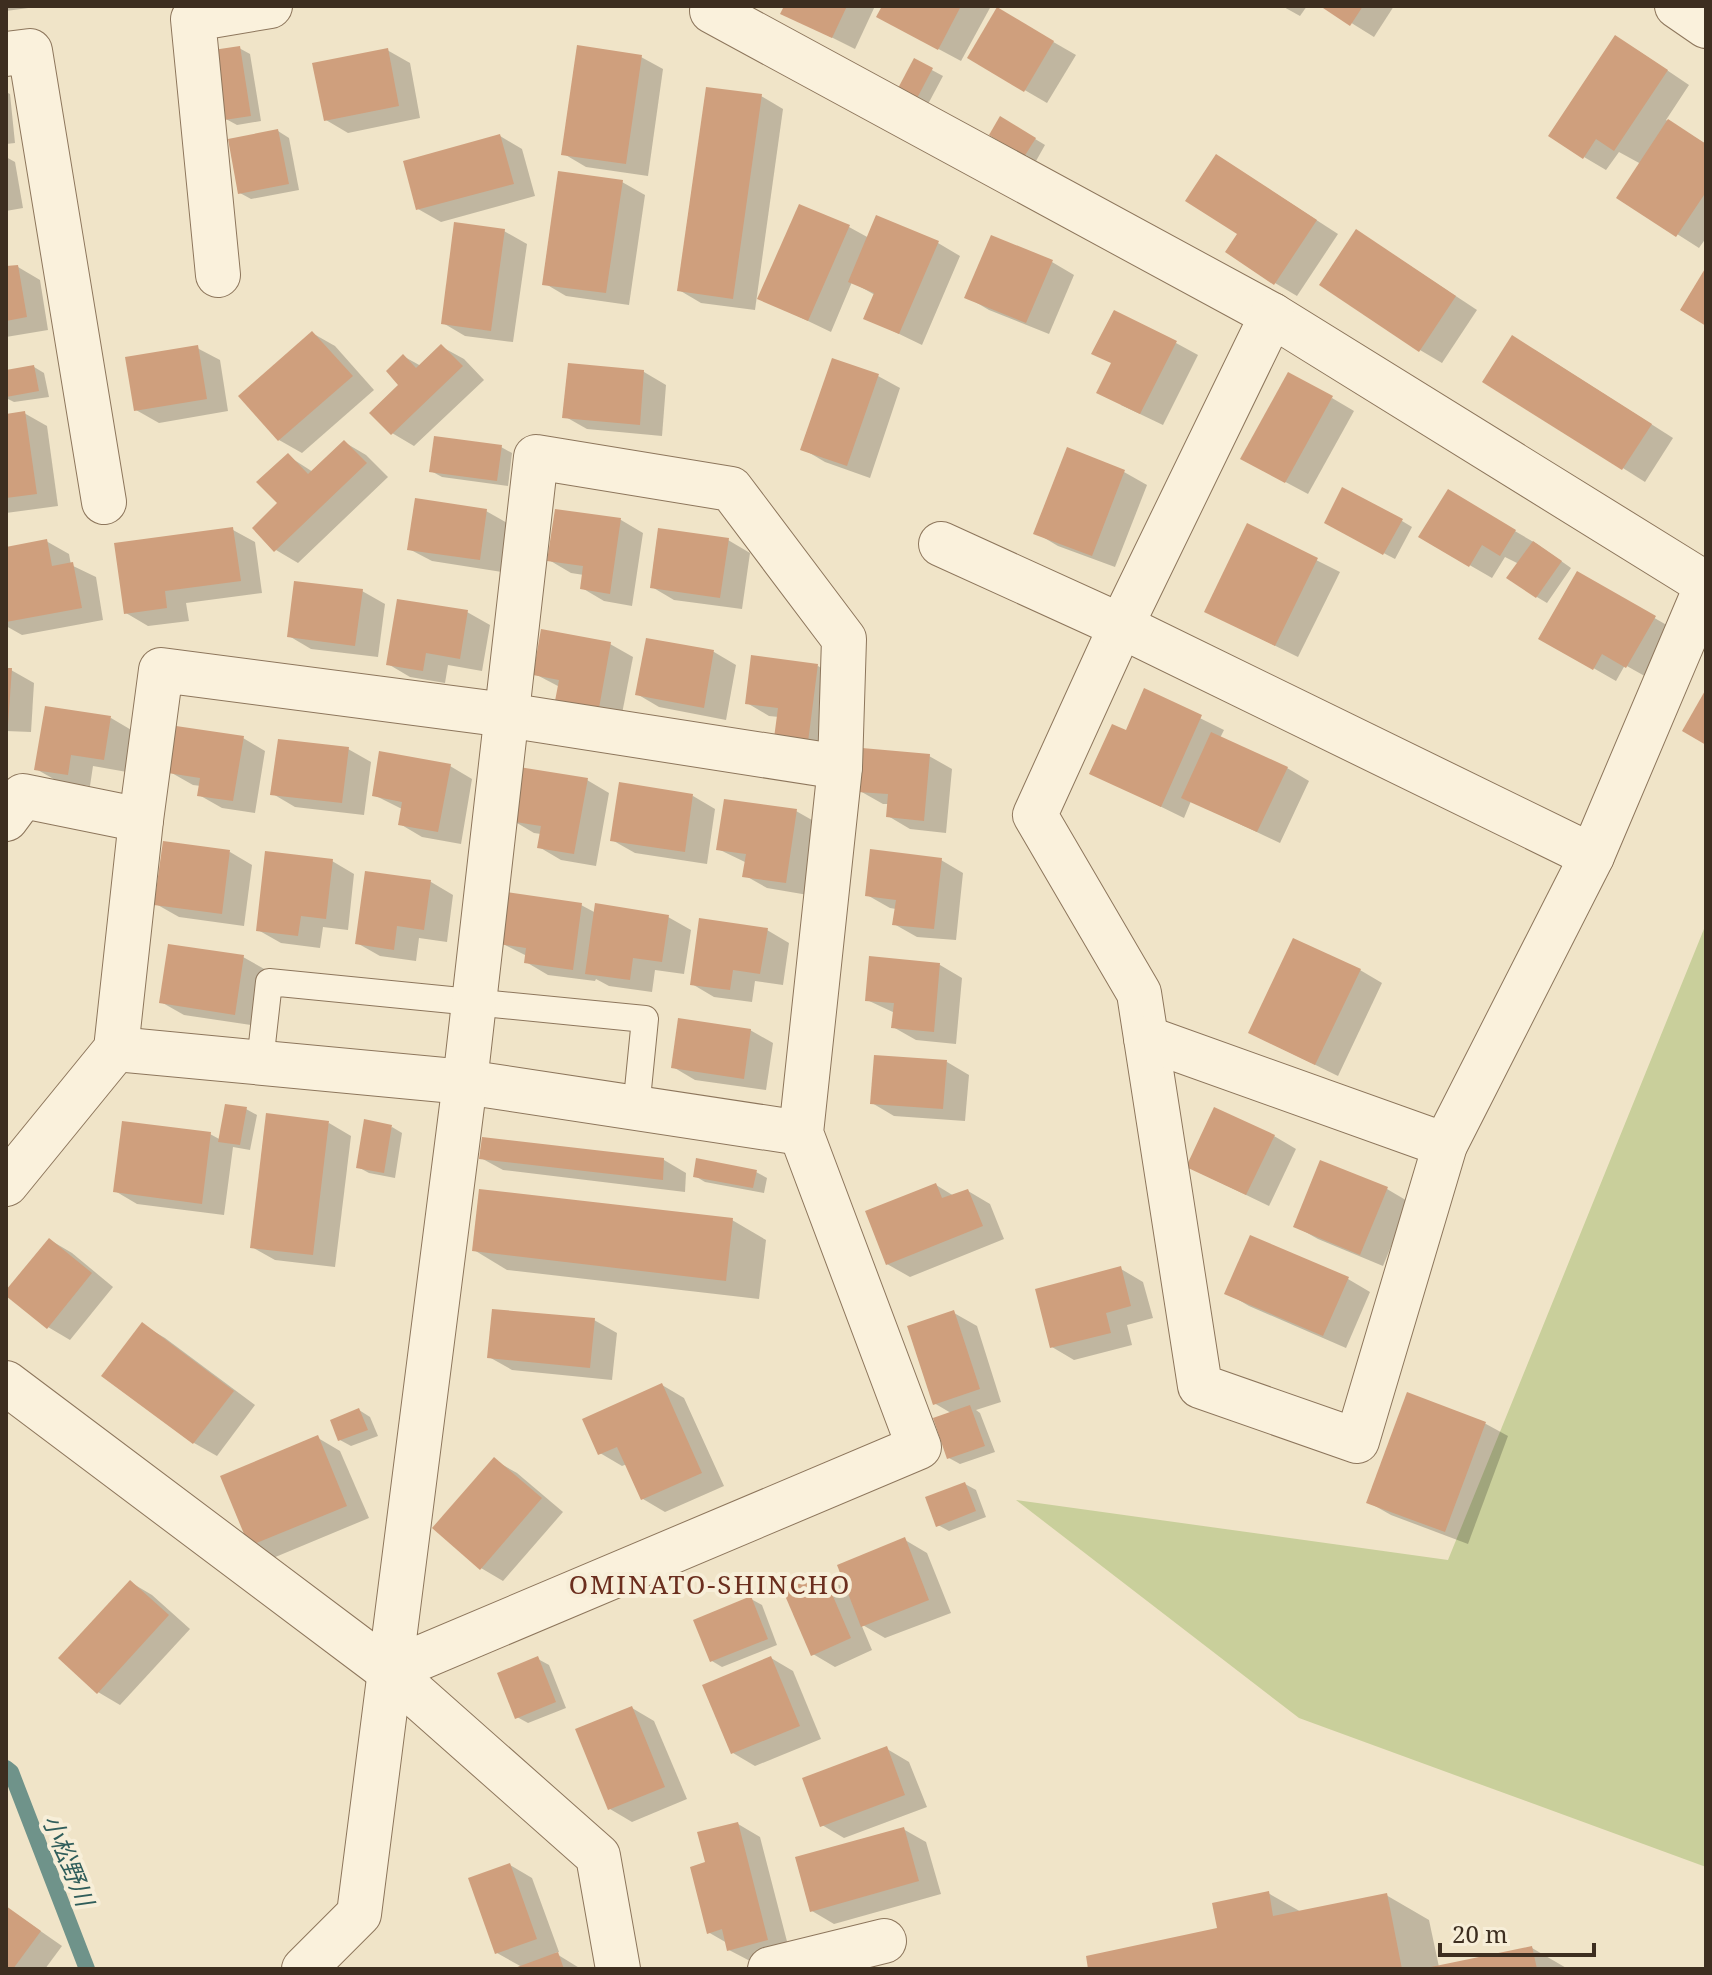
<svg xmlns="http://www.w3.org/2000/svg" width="1712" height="1975" viewBox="0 0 1712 1975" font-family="'Noto Serif','Noto Sans JP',serif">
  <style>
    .green { fill: #c9cf9b }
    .shadow { fill: #0003 }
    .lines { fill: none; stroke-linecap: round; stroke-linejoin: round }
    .stream { stroke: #6f938a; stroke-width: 16 }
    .building { fill: #cf9f7d }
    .lane-casing { stroke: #8d765c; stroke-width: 28 }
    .street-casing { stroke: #8d765c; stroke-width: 46 }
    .lane { stroke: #faf1dc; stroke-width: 26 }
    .street { stroke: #faf1dc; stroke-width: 44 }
    .labels { text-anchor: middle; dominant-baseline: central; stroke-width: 8; stroke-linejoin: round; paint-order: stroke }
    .water-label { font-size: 24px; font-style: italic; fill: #2f5d5a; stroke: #f7eed8 }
    .quarter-label { font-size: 26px; letter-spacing: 2px; fill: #6b2e1e; stroke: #f7eed8 }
  </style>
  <rect width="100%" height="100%" fill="#f0e4c8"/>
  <!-- green -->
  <polygon class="green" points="1706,924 1706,1867 1299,1718 1016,1500 1448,1560"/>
  <!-- shadow -->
  <g class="shadow">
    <polygon points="6,6 43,6 6,11"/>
    <polygon points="786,6 875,6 855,49 783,13"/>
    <polygon points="884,6 991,6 961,61 901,29"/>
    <polygon points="1282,6 1307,6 1300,16"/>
    <polygon points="1324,6 1394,6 1374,37"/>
    <polygon points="998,10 1076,55 1047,103 970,58"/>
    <polygon points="239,48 250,54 261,121 237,125 226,119"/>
    <polygon points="387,50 410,63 420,118 348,133 326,120"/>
    <polygon points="1637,50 1689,85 1666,120 1706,144 1706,238 1699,248 1619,197 1641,164 1619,152 1606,170 1584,157"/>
    <polygon points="641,57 663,69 648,176 586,167 564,154"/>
    <polygon points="915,61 943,76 927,106 899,91"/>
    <polygon points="6,92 10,94 15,143 6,144"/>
    <polygon points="761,96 783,109 755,310 701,303 679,290"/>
    <polygon points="1001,118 1045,145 1036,161 991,134"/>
    <polygon points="278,131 289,138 299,190 251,199 240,193"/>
    <polygon points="500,136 522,149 535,196 441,222 418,209"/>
    <polygon points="6,157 15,162 23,208 6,211"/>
    <polygon points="1239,170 1338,234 1297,296 1275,283 1239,234"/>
    <polygon points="622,182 645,195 629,305 566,296 544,283"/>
    <polygon points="849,227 869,238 938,243 960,256 922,345 866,318 875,295 852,282 831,332 760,298"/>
    <polygon points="504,231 527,244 513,342 465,336 443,323"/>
    <polygon points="1357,231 1477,310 1442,363 1420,350"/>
    <polygon points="1052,262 1074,275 1049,334 989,310 967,297"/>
    <polygon points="18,267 40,280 48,330 6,337 6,269"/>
    <polygon points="312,333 335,346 374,390 302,453 279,440"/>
    <polygon points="1176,343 1198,355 1163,425 1121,405 1113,364"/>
    <polygon points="442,347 464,359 484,380 414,446 392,433 401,385 403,356 421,366"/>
    <polygon points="197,348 220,360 228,411 159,423 136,410"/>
    <polygon points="1535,350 1673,438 1645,482 1485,381"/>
    <polygon points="569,366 644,372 666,385 662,436 587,429 564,416"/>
    <polygon points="34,367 44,373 49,397 14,402 6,398 6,372"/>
    <polygon points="878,376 900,388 870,478 825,462 803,449"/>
    <polygon points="1332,398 1354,411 1308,494 1265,471"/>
    <polygon points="24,413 47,426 58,506 6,513 6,416"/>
    <polygon points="344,442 366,455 388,477 298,563 276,550 279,503 288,456 313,472"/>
    <polygon points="501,447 512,453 508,486 442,477 431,471"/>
    <polygon points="1069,450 1124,472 1147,485 1115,567 1058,546 1036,533"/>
    <polygon points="1448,492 1537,544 1571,568 1547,603 1537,597 1519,564 1505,557 1492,578 1421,537"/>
    <polygon points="486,511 509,524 502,572 432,561 409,549"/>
    <polygon points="556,511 621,520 643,533 632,606 604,601 582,588 584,575 571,573 549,560"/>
    <polygon points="1402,521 1412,527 1395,559 1326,523"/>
    <polygon points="1248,526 1340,572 1298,657 1207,612"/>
    <polygon points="233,530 255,542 262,593 186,603 189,621 148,626 126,613"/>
    <polygon points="728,540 750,553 742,609 674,600 652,587"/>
    <polygon points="46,541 69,554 71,565 96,577 103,620 22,635 6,626 6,549"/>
    <polygon points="1578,574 1677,631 1650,679 1625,665 1616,681 1541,638"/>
    <polygon points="362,591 385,604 378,657 311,649 289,636"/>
    <polygon points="467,612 490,625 482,671 448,665 445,683 410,677 388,664"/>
    <polygon points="647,640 714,652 736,665 726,720 659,707 637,694"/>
    <polygon points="610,644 633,657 621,719 535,674"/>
    <polygon points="818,666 840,679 830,753 799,749 779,717 769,716 747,703"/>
    <polygon points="6,670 11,670 34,683 31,732 6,731"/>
    <polygon points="1145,691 1224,730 1220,738 1287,768 1309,781 1280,843 1191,801 1184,818 1092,773 1127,732"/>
    <polygon points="111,718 133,731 127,772 93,766 90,786 59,782 36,769"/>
    <polygon points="243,738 265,751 255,813 222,808 199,795 201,786 193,785 170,772"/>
    <polygon points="348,749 371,762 364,815 295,807 273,794"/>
    <polygon points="929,756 952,769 946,833 910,829 888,816 889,804 883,804 860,791"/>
    <polygon points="450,766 472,779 461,844 422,837 400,824 402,809 374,795"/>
    <polygon points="587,780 609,793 596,866 561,860 539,847 541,834 534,833 512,820"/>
    <polygon points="693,796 715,809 707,864 635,853 612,840"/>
    <polygon points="796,811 819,824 808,895 767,888 744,875 747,863 718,849"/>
    <polygon points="230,852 252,865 244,926 179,917 156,904"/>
    <polygon points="941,860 963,873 956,940 917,937 894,924 896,909 890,908 867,895"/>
    <polygon points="332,861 354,874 348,930 323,927 320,948 281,943 258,930"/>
    <polygon points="367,874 431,882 453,895 447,942 419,938 416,961 380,956 357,943"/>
    <polygon points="581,905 596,913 668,917 691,930 684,974 655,970 652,992 609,986 596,979 595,981 548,975 526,962 527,956 501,943"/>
    <polygon points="767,930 789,943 783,985 755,981 752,1002 714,997 692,984"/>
    <polygon points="243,957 266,970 257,1026 184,1015 161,1002"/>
    <polygon points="940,965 962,978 956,1044 916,1040 893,1027 895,1013 867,1000"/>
    <polygon points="1360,970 1382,983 1338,1076 1250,1033"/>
    <polygon points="750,1030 773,1043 766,1090 695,1080 673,1067"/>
    <polygon points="947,1062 969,1075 965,1121 894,1116 872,1103"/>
    <polygon points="246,1109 257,1115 250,1150 233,1147 224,1215 137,1204 115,1191 210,1134 221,1140"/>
    <polygon points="329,1123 351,1136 335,1267 275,1260 252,1247"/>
    <polygon points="392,1127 402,1133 395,1178 369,1173 358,1167"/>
    <polygon points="1274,1136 1296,1149 1269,1206 1188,1167"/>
    <polygon points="481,1158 664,1160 686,1173 685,1192 503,1170"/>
    <polygon points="756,1172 767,1178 764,1193 705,1182 695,1176"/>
    <polygon points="936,1185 954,1196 968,1191 990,1204 1004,1239 910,1277 887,1264"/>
    <polygon points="1387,1189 1409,1202 1383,1266 1318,1239 1295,1226"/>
    <polygon points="732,1220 766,1240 759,1299 507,1270 474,1250"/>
    <polygon points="50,1240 72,1253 113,1287 70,1340 48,1327"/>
    <polygon points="1121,1269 1143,1282 1153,1318 1127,1325 1132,1345 1074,1360 1052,1347"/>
    <polygon points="1348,1279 1370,1292 1346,1348 1249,1306 1227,1293"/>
    <polygon points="954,1313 977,1326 1001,1402 976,1410 980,1413 995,1452 960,1464 949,1458 951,1413 934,1403"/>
    <polygon points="594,1320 617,1333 612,1380 512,1370 489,1357"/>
    <polygon points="143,1325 165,1338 255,1405 217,1456 194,1443 104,1376"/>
    <polygon points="662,1385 684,1398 724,1486 665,1512 643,1499 627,1464 622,1466 600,1453"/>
    <polygon points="1409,1395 1486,1424 1508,1436 1468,1544 1391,1515 1368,1502"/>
    <polygon points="359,1410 370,1417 378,1436 351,1446 340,1440"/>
    <polygon points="318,1438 340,1451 369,1518 273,1558 251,1545"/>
    <polygon points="494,1460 517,1473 563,1512 503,1581 481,1568"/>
    <polygon points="965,1484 976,1490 986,1517 949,1531 938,1525"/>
    <polygon points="905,1540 927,1553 951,1613 885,1638 861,1624 872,1650 835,1667 813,1654 823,1575 849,1591"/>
    <polygon points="130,1582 152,1595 190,1629 120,1705 98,1692"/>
    <polygon points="751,1599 762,1605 777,1645 722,1667 712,1661"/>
    <polygon points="771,1658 793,1671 821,1739 755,1766 733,1753"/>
    <polygon points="538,1659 549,1665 566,1708 528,1723 517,1717"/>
    <polygon points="632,1708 654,1721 687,1799 632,1822 610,1809"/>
    <polygon points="887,1749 909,1762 927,1807 844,1838 822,1825"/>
    <polygon points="738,1824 760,1837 790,1953 752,1962 729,1950 727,1943 708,1932 708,1864"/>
    <polygon points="903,1829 926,1842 941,1894 834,1924 812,1911"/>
    <polygon points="510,1865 532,1878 559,1952 555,1953 581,1969 517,1969 522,1967 497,1953"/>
    <polygon points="1268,1893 1303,1913 1386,1895 1429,1920 1439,1967 1532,1948 1568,1969 1090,1969 1219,1930"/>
    <polygon points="6,1907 62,1946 45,1969 6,1969"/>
  </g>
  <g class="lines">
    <!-- stream -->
    <polyline class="stream" points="6,1768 11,1772 87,1969"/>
  </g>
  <!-- building -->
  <g class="building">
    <polygon points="784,6 847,6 832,38 780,14"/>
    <polygon points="882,6 961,6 938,50 876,17"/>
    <polygon points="1320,6 1363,6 1350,26"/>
    <polygon points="997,7 1054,41 1024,92 967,58"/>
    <polygon points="1615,35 1668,70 1614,151 1596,139 1583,159 1548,136"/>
    <polygon points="577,45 642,55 626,164 561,155"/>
    <polygon points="240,46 251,116 224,120 213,50"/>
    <polygon points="388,48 399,106 324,121 312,63"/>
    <polygon points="914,58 933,68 915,102 896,92"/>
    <polygon points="706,87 762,94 733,299 677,291"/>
    <polygon points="1000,116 1036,138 1024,157 989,135"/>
    <polygon points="1668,119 1706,144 1706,192 1676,237 1616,198"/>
    <polygon points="278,129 289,184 238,194 228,139"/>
    <polygon points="500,134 514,184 416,210 403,161"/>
    <polygon points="1216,154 1317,220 1274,285 1225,252 1237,234 1185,201"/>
    <polygon points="558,171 623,180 606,293 542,285"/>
    <polygon points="799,204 850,225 808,321 757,299"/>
    <polygon points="876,215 939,241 899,334 863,319 874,293 848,282"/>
    <polygon points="454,222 505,229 491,331 441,324"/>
    <polygon points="1356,229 1456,296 1419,352 1319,285"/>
    <polygon points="991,235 1053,260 1026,323 964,298"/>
    <polygon points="18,265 27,317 6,321 6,266"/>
    <polygon points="1706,267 1706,326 1680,310"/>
    <polygon points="1114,310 1177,341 1140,414 1096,393 1111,363 1091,354"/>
    <polygon points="312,331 353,376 278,441 238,396"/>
    <polygon points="1512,335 1652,424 1622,470 1482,382"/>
    <polygon points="441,344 463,366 391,435 369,413 398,385 386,371 403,354 416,368"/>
    <polygon points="198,345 207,399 134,411 125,357"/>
    <polygon points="832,358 879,374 847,466 800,450"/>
    <polygon points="568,363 644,370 640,425 562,418"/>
    <polygon points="34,365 39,391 6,397 6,370"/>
    <polygon points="1288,372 1333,396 1285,483 1240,459"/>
    <polygon points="25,411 37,494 6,498 6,414"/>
    <polygon points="434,436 502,445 497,481 429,472"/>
    <polygon points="344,440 367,463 274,552 252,528 277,503 256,482 288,453 308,474"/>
    <polygon points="1067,447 1125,470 1092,556 1033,534"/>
    <polygon points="1342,487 1403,519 1383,555 1324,523"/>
    <polygon points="1448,489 1516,530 1500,556 1482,545 1469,567 1418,537"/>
    <polygon points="415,498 487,509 480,560 407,550"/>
    <polygon points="555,509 621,518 610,594 580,589 583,566 547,561"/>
    <polygon points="1247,523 1318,558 1275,646 1204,612"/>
    <polygon points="233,527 241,581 165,591 167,608 124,614 114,543"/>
    <polygon points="658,528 729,538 720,598 650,588"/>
    <polygon points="47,539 52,566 73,562 82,608 6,622 6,547"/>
    <polygon points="1533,541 1562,561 1536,598 1506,578"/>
    <polygon points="1577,571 1656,616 1626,668 1602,654 1593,670 1538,639"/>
    <polygon points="294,581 363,589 355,646 287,637"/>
    <polygon points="397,599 468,610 460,659 426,653 423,671 386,665"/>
    <polygon points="541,629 611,642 599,708 555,701 559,680 533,675"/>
    <polygon points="646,638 714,650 704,708 635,695"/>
    <polygon points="751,655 818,664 808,742 774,738 778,708 745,704"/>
    <polygon points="6,668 12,668 8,725 6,725"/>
    <polygon points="1144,688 1202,715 1161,807 1089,774 1112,724 1126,730"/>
    <polygon points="1706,689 1706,745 1682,731"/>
    <polygon points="45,706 111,716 104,760 71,755 68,775 34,770"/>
    <polygon points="176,726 244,736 233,801 197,796 200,778 168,773"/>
    <polygon points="1211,732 1288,767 1257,832 1181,798"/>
    <polygon points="278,739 349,747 342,803 270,795"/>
    <polygon points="862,748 930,754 924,821 886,817 888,794 858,792"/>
    <polygon points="379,751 451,764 438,832 398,825 402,802 372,796"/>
    <polygon points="519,767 588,778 574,854 537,848 541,826 509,821"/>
    <polygon points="619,782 693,794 685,852 610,841"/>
    <polygon points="724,799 797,809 786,883 742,877 746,854 716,850"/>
    <polygon points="163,841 230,850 222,914 154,905"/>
    <polygon points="870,849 942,858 934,929 892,925 896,900 865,896"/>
    <polygon points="265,851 333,859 326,919 301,916 298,936 256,931"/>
    <polygon points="365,871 431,880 424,930 397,926 394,950 355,944"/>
    <polygon points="506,892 582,903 573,970 524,963 526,948 499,944"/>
    <polygon points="595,903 669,915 662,962 633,958 630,980 585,974"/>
    <polygon points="699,918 768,928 760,974 733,970 730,990 690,985"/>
    <polygon points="1293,938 1361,969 1315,1065 1248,1033"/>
    <polygon points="168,944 244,955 235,1015 159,1003"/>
    <polygon points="869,956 940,963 934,1032 891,1028 894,1003 865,1001"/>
    <polygon points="678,1018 751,1029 744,1079 671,1068"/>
    <polygon points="874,1055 947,1060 943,1109 870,1104"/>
    <polygon points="225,1104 247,1107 240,1145 218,1142"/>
    <polygon points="1214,1107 1275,1135 1246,1195 1186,1167"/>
    <polygon points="266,1113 329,1121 313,1255 250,1248"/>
    <polygon points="364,1119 392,1125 384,1173 356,1168"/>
    <polygon points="122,1121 211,1132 202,1204 113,1192"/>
    <polygon points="482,1137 664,1158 663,1180 479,1159"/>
    <polygon points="696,1158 757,1170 753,1188 693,1177"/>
    <polygon points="1320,1160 1388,1187 1360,1255 1293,1227"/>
    <polygon points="936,1183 942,1198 968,1189 983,1226 886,1265 865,1211"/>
    <polygon points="479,1189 733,1218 726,1281 472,1251"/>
    <polygon points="1250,1235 1349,1277 1323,1336 1224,1294"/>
    <polygon points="49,1238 92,1273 47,1329 6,1296 6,1290"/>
    <polygon points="1121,1266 1131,1306 1106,1313 1111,1333 1050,1348 1035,1289"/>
    <polygon points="492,1309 595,1318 590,1368 487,1358"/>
    <polygon points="954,1310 980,1389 933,1405 907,1326"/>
    <polygon points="142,1322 234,1391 193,1444 101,1376"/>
    <polygon points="662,1383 702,1473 641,1500 617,1447 598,1455 582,1419"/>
    <polygon points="1407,1392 1486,1422 1445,1532 1366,1503"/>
    <polygon points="970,1405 985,1446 947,1459 933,1418"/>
    <polygon points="359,1408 368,1430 338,1441 330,1420"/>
    <polygon points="318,1435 347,1506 249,1546 220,1476"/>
    <polygon points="494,1457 542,1498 480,1570 432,1528"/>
    <polygon points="965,1482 976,1511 936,1527 925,1497"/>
    <polygon points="905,1537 929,1600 861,1627 837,1565"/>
    <polygon points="823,1573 851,1638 811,1656 783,1591"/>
    <polygon points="130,1580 169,1615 97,1694 58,1658"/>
    <polygon points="751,1596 768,1639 710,1662 693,1620"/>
    <polygon points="538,1656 556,1702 515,1719 497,1673"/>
    <polygon points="771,1656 800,1726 731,1754 702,1685"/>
    <polygon points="632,1706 665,1787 608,1810 575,1729"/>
    <polygon points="887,1746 905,1795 820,1827 802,1778"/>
    <polygon points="738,1822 768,1940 727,1951 722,1929 707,1934 690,1867 705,1862 697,1832"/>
    <polygon points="904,1827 919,1881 810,1912 795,1857"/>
    <polygon points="510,1863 537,1939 495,1954 468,1878"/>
    <polygon points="1269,1891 1273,1916 1387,1893 1402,1969 1088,1969 1086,1956 1217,1928 1212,1903"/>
    <polygon points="6,1906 41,1931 13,1969 6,1969"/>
    <polygon points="1532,1946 1537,1969 1426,1969 1426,1968"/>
    <polygon points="558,1952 564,1969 512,1969"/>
  </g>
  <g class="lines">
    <defs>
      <polyline id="lane" points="260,1062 269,982 645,1019 636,1109"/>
      <g id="street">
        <polyline points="1677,6 1706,26"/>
        <polyline points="712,11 1272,315 1706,584"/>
        <polyline points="6,54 30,51 104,502"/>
        <polyline points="218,275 193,19 270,6"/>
        <polyline points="1272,315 1121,626 1035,815 1139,993 1200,1386 1357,1441 1445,1145 1592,856 1706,587"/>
        <polyline points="941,544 1121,626 1592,856"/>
        <polyline points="6,819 23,796 141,820"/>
        <polyline points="1146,1038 1445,1145"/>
        <polyline points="116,1049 465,1082 801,1133"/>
        <polyline points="6,1184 116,1049 141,820 161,670 506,715 840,767"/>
        <polyline points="6,1383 389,1671 598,1856 618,1969"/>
        <polyline points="304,1969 359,1914 465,1082 536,457 731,489 844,639 840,767 801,1133 919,1447 389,1671"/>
        <polyline points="770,1969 884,1941"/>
      </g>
    </defs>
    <!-- lane casing -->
    <use href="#lane" class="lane-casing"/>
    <!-- street casing -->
    <use href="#street" class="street-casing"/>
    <!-- lane -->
    <use href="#lane" class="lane"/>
    <!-- street -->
    <use href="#street" class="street"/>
  </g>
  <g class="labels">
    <!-- water labels -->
    <g class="water-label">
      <text transform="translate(69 1860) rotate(68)">小松野川</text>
    </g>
    <!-- quarter labels -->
    <g class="quarter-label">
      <text x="710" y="1584">OMINATO-SHINCHO</text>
    </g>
  </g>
  <!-- border -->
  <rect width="1712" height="1975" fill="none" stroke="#3d2e20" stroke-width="16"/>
  <!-- scale -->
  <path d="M1440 1943v12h154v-12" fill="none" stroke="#3d2e20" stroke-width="4"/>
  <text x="1452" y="1943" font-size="24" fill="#3d2e20" stroke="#f7eed8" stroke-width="6" paint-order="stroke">20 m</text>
</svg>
